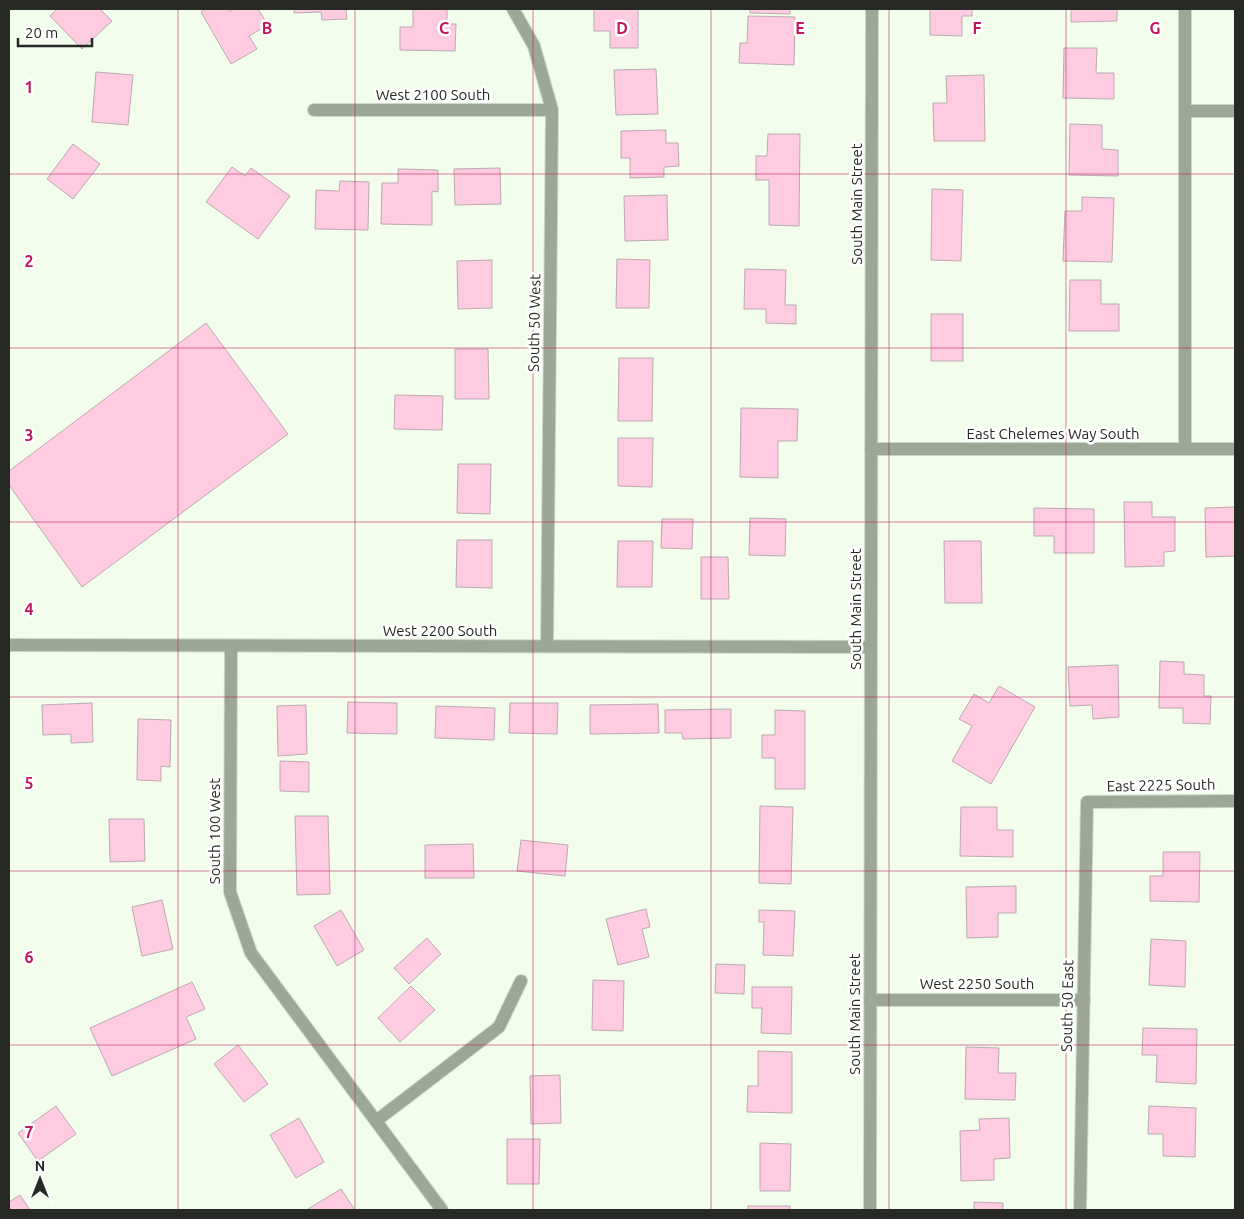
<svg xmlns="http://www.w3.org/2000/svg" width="1244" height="1219" viewBox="0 0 1244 1219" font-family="Ubuntu,sans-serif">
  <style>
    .building { fill: #fecbe1; stroke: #bca9b1 }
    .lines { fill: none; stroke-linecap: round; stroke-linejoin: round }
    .minor-casing { stroke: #cdd7c8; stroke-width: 14 }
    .tertiary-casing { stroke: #cdd7c8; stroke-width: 14 }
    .minor { stroke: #9ca795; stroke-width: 12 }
    .tertiary { stroke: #9ca795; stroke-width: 12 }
    .grid { fill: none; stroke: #c2185b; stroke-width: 1; stroke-opacity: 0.55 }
    .labels { text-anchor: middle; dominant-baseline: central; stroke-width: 5; stroke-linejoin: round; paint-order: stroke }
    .street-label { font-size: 15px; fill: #272a24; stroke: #fff }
    .grid-label { font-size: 16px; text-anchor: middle; font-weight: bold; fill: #c2185b; stroke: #fff; stroke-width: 5; stroke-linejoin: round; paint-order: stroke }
  </style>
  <rect width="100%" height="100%" fill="#f2fdec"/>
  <!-- building -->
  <g class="building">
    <polygon points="57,9 100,9 112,21 82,49 50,16"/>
    <polygon points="206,9 227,9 229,12 234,9 258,9 268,25 249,36 257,49 231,64 201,12"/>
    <polygon points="294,9 346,9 347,19 322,20 321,12 294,13"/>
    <polygon points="413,9 447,9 447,24 456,24 455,51 400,50 400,27 413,27"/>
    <polygon points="594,9 638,9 638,48 610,48 610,31 594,31"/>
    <polygon points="750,9 790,9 790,14 750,13"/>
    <polygon points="930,9 972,9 972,16 962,16 962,36 930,35"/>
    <polygon points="1071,9 1117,9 1117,21 1071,22"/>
    <polygon points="748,16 795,17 794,65 739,63 740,43 747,43"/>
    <polygon points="1064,48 1097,48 1096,73 1114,73 1114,99 1063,98"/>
    <polygon points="656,69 658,114 616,115 614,70"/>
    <polygon points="96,72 133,75 128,125 92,122"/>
    <polygon points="984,75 985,141 934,141 933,103 947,103 946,76"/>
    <polygon points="1070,124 1102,125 1102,149 1118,150 1118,176 1069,175"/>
    <polygon points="666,130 666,143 678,143 679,166 664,167 664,177 630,178 630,158 621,158 621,131"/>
    <polygon points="768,134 800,134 799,226 769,225 769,180 756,180 756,156 767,156"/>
    <polygon points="73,144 100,164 73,199 47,179"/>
    <polygon points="232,167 245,176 251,168 290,196 258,239 206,202"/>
    <polygon points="500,168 501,204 455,205 454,169"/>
    <polygon points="398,169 438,170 438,192 432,191 432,225 381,224 382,183 398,183"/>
    <polygon points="340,181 369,182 368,230 315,229 316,190 339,191"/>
    <polygon points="932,189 963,190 961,261 931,260"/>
    <polygon points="667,195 668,240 625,241 624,196"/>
    <polygon points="1082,197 1114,198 1112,262 1063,261 1065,211 1082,211"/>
    <polygon points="617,259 650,260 649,308 616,308"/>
    <polygon points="492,260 492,308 458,309 457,261"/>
    <polygon points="745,269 786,270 785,305 796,305 796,324 766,323 766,309 744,309"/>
    <polygon points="1070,280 1101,280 1101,304 1119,304 1119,331 1069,331"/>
    <rect x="931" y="314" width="32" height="47"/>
    <polygon points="206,323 288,434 82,587 9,485 9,471"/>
    <polygon points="455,349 488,349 489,399 455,399"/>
    <polygon points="619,358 653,358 652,421 618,421"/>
    <polygon points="395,395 443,396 442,430 394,429"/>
    <polygon points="741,408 798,409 797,441 778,441 778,478 740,477"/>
    <polygon points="618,438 653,438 652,487 618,486"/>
    <polygon points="458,464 491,464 490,514 457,513"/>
    <polygon points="1124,502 1152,502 1152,517 1175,517 1175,551 1164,552 1164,566 1125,567"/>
    <polygon points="1235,507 1235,556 1206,557 1205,508"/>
    <polygon points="1034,508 1094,509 1094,553 1054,553 1054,536 1034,536"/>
    <polygon points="750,518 786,519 785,556 749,555"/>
    <polygon points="662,519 693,519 692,549 661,548"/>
    <polygon points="457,540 492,540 492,588 456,587"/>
    <polygon points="618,541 653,541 652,587 617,587"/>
    <polygon points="944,541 981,541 982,603 945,603"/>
    <polygon points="701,557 728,557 729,599 701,599"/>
    <polygon points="1160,661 1184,662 1184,674 1204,675 1204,696 1211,696 1210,724 1183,723 1183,708 1159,708"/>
    <polygon points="1118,665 1119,717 1093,719 1092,705 1070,706 1068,667"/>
    <polygon points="999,686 1035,707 991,784 952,761 972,726 959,719 974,694 989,703"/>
    <polygon points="348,702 397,703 397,734 347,733"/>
    <polygon points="92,703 93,742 71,743 71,734 43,735 42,705"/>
    <polygon points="510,703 558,703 557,734 509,733"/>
    <polygon points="658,704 659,733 590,734 590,705"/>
    <polygon points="306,705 307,754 278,756 277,706"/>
    <polygon points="436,706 495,708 494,740 435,738"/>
    <polygon points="731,709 731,738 683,739 682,733 665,733 665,710"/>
    <polygon points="775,710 805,711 805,789 775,789 775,758 762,758 762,735 775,735"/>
    <polygon points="138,719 171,720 170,767 161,766 161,781 137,780"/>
    <polygon points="280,761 309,762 309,792 280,791"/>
    <polygon points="760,806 793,807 791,884 759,883"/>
    <polygon points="961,807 997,807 997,830 1013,830 1013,857 960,856"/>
    <polygon points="295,816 328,816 330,894 297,895"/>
    <polygon points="109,819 144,819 145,861 110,862"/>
    <polygon points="521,840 568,845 565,876 517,871"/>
    <polygon points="473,844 474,878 425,878 425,845"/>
    <polygon points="1163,852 1200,852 1199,902 1150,901 1150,876 1163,876"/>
    <polygon points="1016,886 1016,913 998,913 998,937 967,938 966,887"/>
    <polygon points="162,900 173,949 142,956 132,907"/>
    <polygon points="646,909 650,927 642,929 649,957 618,965 606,919"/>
    <polygon points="341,910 364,950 337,966 314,926"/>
    <polygon points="759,910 795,911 793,956 763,955 764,922 759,922"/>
    <polygon points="427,938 441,954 409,984 394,968"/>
    <polygon points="1151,939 1186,941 1185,987 1149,985"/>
    <polygon points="716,964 745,965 744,994 715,993"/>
    <polygon points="593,980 624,981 623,1031 592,1030"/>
    <polygon points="192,982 205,1009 186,1017 196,1039 112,1076 90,1028"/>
    <polygon points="411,986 435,1010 400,1042 378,1018"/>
    <polygon points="752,987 792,987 791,1034 761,1033 762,1008 752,1008"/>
    <polygon points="1143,1028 1197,1029 1196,1084 1156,1082 1157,1055 1142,1055"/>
    <polygon points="238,1045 268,1084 244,1102 214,1064"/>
    <polygon points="966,1047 999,1048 998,1073 1016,1073 1015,1100 965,1099"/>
    <polygon points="758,1051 792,1052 792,1113 747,1112 748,1086 758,1086"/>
    <polygon points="560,1075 561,1123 531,1124 530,1076"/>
    <polygon points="56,1106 76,1134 38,1161 18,1133"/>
    <polygon points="1149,1106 1196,1108 1195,1157 1163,1156 1163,1134 1148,1134"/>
    <polygon points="299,1118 324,1162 296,1178 270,1135"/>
    <polygon points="1009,1118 1010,1158 994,1159 994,1180 961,1181 960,1131 980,1130 979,1119"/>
    <polygon points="507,1139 540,1139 539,1184 507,1184"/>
    <polygon points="760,1143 791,1144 790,1191 760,1191"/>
    <polygon points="341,1189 355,1210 309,1210 308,1209"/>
    <polygon points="20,1195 30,1210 9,1210 9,1202"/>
    <polygon points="974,1202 1003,1203 1003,1210 974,1210"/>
    <rect x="748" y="1206" width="42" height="4"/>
  </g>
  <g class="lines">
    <defs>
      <g id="minor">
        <polyline points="513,9 534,46 552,110 547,646"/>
        <polyline points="314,110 552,110"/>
        <polyline points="1186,111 1235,111"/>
        <polyline points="1185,449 1185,9"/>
        <polyline points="9,645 871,647"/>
        <polyline points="231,647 230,892 251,953 442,1210"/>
        <polyline points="870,1000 1084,1000"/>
        <polyline points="376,1121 499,1027 521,981"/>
        <polyline points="1080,1210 1087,802 1235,801"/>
      </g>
      <g id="tertiary">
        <polyline points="871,449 1235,449"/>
        <polyline points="870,1210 872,9"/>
      </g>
    </defs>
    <!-- minor casing -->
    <use href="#minor" class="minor-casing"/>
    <!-- tertiary casing -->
    <use href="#tertiary" class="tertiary-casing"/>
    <!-- minor -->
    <use href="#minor" class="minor"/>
    <!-- tertiary -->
    <use href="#tertiary" class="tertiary"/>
  </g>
  <!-- grid -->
  <path class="grid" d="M178,9v1201M355,9v1201M533,9v1201M711,9v1201M889,9v1201M1066,9v1201M9,174h1226M9,348h1226M9,522h1226M9,697h1226M9,871h1226M9,1045h1226"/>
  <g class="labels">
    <!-- street labels -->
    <g class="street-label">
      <text x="433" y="94">West 2100 South</text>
      <text transform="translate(856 204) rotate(-90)">South Main Street</text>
      <text transform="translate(534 323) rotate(-89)">South 50 West</text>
      <text x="1053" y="433">East Chelemes Way South</text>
      <text transform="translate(855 609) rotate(-90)">South Main Street</text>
      <text x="440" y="630">West 2200 South</text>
      <text transform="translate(1161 785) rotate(-1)">East 2225 South</text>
      <text transform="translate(214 831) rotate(-90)">South 100 West</text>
      <text x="977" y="983">West 2250 South</text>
      <text transform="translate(1067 1006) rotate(-89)">South 50 East</text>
      <text transform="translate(854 1014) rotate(-90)">South Main Street</text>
    </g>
  </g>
  <g class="grid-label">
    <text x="267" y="34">B</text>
    <text x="444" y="34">C</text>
    <text x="622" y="34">D</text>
    <text x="800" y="34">E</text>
    <text x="977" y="34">F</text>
    <text x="1155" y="34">G</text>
    <text x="29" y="93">1</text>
    <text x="29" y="267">2</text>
    <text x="29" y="441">3</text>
    <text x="29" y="615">4</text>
    <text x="29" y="789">5</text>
    <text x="29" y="963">6</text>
    <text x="29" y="1138">7</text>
  </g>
  <!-- border -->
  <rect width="1244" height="1219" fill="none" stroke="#272a24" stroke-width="20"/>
  <!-- north arrow -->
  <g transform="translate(40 1179)" stroke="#ffffff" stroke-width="4" paint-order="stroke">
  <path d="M0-4L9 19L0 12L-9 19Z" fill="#272a24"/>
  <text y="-8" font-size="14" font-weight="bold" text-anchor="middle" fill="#272a24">N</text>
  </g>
  <!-- scale -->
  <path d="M18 38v8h74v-8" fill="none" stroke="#272a24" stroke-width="2.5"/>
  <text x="25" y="38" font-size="15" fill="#272a24" stroke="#ffffff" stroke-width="4" paint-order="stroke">20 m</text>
</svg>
